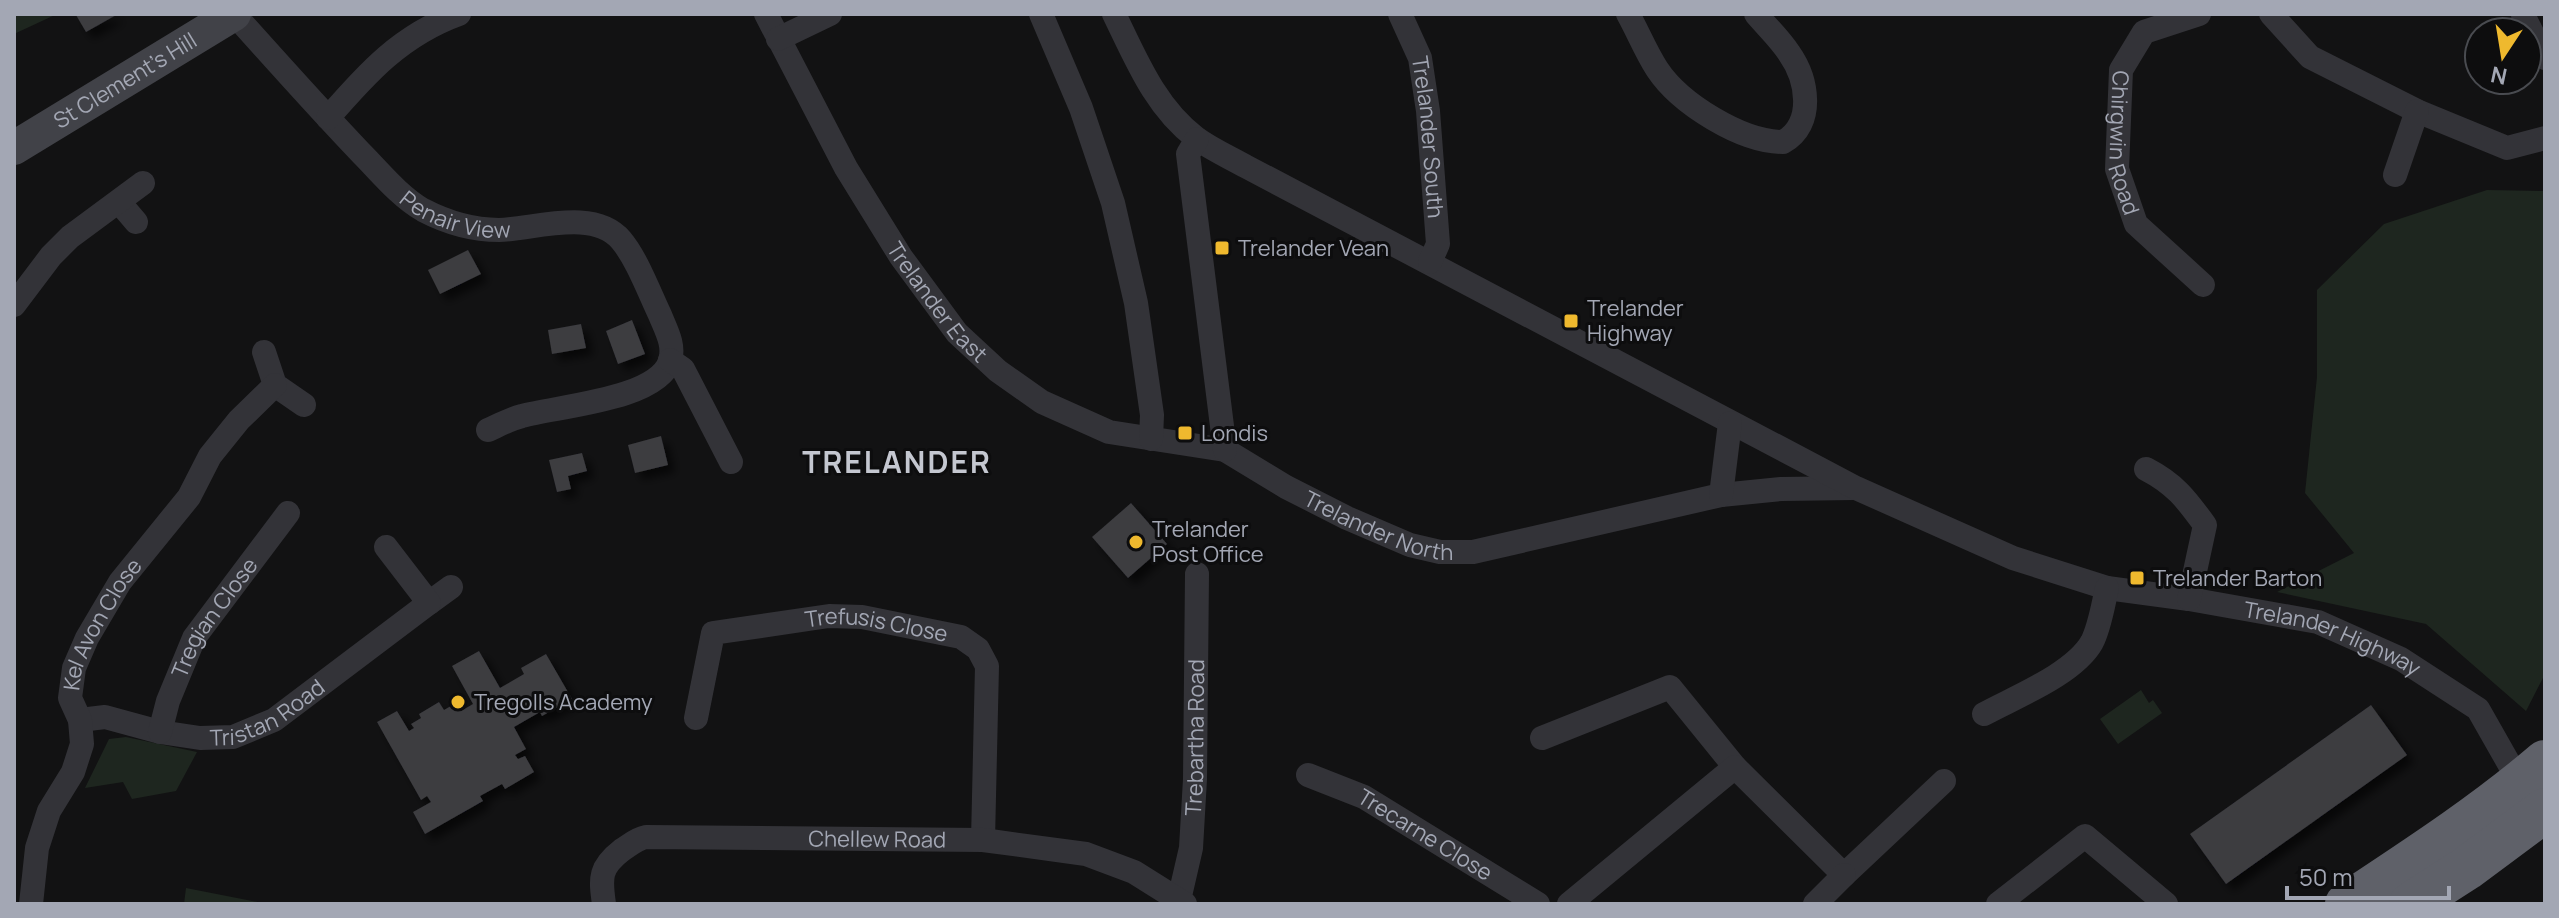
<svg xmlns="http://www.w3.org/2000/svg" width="2559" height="918" viewBox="0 0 2559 918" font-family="Manrope,sans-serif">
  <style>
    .green { fill: #1e261f }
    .building { fill: #3c3c40; filter: url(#shadow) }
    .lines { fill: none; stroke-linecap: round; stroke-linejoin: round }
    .street { stroke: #333338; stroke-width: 24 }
    .secondary { stroke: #414248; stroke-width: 34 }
    .highway { stroke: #5f6169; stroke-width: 44 }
    .poi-dot { fill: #efb92e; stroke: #0d0d0e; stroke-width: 3 }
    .labels { text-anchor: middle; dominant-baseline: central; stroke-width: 6; stroke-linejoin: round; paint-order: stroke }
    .street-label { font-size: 22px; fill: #a3a7b4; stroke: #0d0d0e }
    .poi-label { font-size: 22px; fill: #a3a7b4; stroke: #0d0d0e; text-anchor: start }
    .district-label { font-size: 30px; font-weight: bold; letter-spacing: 2px; fill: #c4c7d0; stroke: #0d0d0e }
  </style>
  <defs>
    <filter id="shadow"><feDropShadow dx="7" dy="7" stdDeviation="4" flood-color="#0009"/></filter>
  </defs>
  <rect width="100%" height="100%" fill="#121213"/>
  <!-- green -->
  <g class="green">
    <polygon points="14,14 57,14 14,34"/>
    <polygon points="2487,190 2545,191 2545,674 2526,711 2426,624 2277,592 2354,553 2305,493 2317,377 2317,290 2384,224"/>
    <polygon points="2141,690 2149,703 2153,700 2162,713 2118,744 2100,719"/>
    <polygon points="126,737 197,752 176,791 132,799 123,782 85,788 109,739"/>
    <polygon points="186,888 268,904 184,904"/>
  </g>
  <!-- building -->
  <g class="building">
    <polygon points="78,14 118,14 86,32 76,15"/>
    <polygon points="468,250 481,274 440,294 428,270"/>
    <polygon points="632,320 645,354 618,364 606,331"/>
    <polygon points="581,324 586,348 552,354 548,330"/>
    <polygon points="661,436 668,465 635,473 628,445"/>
    <polygon points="582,453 587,471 568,476 571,489 557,492 549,460"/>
    <polygon points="1131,503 1167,544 1128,578 1092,537"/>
    <polygon points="479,651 500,688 524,674 521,668 546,654 572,699 542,716 540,712 514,727 526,749 515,755 518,759 525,756 534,772 505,789 502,784 480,796 483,801 425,834 413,812 431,802 427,796 421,800 377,722 397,711 409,731 414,728 411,724 421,718 419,714 439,702 444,710 456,703 461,711 473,704 452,666"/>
    <polygon points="2371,705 2407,755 2226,884 2190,834"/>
  </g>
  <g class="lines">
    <!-- street -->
    <g class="street">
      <path id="s1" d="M234,14c42,47 84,94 127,139 19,19 38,43 62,57 23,12 49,20 76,20 35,-1 95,-22 122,10 16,19 28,52 39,75 6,15 15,30 10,46 -13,39 -112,45 -148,55 -12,3 -23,9 -34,14"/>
      <path id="s2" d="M766,14l80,154 55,89 56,76 41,38 44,31 67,30 116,18 61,37 61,31 63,27 30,7h33l248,-57 60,-6 73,-1"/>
      <polyline points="1041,14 1081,108 1113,203 1136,303 1152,415 1151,439"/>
      <path id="s3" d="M1114,14c22,45 41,93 82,124 15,11 33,19 49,28l611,322 157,70 94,30 82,11 129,23 83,37 77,50 42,74"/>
      <path id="s4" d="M1400,14l20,44 8,53 10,133 -8,18"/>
      <path d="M1628,14c10,18 18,38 29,55 23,35 85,73 126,73 32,-18 25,-62 6,-89 -9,-14 -22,-26 -33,-39"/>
      <path id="s5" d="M2199,14l-55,18 -23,38 -4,99 19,55 67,61"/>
      <polyline points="2271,14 2310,57 2417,111 2507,148 2545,138"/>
      <polyline points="2523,15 2545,58"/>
      <polyline points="778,39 830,14"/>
      <path d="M328,118c39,-45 73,-83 131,-104"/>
      <polyline points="1197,139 1188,154 1225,450"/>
      <polyline points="2395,175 2417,111"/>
      <polyline points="119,202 136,222"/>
      <polyline points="14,305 51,256 70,237 143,183"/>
      <polyline points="264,352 275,385 304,405"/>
      <polyline points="670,360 683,369 731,462"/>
      <path d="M2146,469c29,15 40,30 59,56l-16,74"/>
      <polyline points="1721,495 1730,423"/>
      <polyline points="429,603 451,587"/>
      <path d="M1984,714c31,-17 90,-40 108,-72 8,-16 11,-37 15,-54"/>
      <path id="s6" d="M696,718l17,-85 116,-17 33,1 99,20 17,12 9,17 -4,174"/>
      <path id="s7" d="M80,720l25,-3 55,15 40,6 33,-1 41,-17 155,-117 -43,-56"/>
      <path id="s8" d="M160,732l8,-31 26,-63 94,-125"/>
      <polyline points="1542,738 1670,687 1735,767"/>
      <path id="s9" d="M1308,775l56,22 174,107"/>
      <path id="s10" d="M1179,900l12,-52 4,-69 2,-205"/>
      <path id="s11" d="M31,904l6,-56 12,-37 24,-39 9,-28 -2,-24 -10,-22 4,-30 13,-30 33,-56 69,-85 21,-41 29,-36 36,-35"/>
      <path id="s12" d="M604,904c-4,-27 -4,-37 18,-54 8,-5 14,-11 24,-13l337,3 103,14 48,18 51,32"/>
      <polyline points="1569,904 1735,767 1844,875 1944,781"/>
      <polyline points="1815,904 1844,875"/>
      <polyline points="1998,904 2085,836 2166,904"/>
    </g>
    <!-- secondary -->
    <path class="secondary" id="s13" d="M14,148l220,-134"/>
    <!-- highway -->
    <g class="highway">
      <path d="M2347,904c68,-45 136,-89 198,-142"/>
      <polyline points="2411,904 2467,868 2545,810"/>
    </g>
  </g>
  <!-- markers -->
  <g class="poi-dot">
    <rect x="1214" y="240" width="16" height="16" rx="4"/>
    <rect x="1563" y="313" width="16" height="16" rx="4"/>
    <rect x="1177" y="425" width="16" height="16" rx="4"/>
    <circle cx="1136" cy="542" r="8"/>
    <rect x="2129" y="570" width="16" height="16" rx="4"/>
    <circle cx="458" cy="702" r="8"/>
  </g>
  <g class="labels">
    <!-- street labels -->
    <g class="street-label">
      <text stroke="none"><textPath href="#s13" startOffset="130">St Clement's Hill</textPath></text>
      <text stroke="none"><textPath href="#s4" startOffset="128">Trelander South</textPath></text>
      <text stroke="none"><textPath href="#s5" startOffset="176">Chirgwin Road</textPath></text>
      <text stroke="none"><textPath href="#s1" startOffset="306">Penair View</textPath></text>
      <text stroke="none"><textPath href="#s2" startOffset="336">Trelander East</textPath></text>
      <text stroke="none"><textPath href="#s2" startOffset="846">Trelander North</textPath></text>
      <text stroke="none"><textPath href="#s8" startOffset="128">Tregian Close</textPath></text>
      <text stroke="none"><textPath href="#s11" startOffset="300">Kel Avon Close</textPath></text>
      <text stroke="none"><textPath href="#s6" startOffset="252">Trefusis Close</textPath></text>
      <text stroke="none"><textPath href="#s3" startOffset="1400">Trelander Highway</textPath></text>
      <text stroke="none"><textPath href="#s7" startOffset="196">Tristan Road</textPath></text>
      <text stroke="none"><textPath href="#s10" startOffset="164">Trebartha Road</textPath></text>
      <text stroke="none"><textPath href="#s9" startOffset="132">Trecarne Close</textPath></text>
      <text stroke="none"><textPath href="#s12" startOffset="320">Chellew Road</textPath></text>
    </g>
    <!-- poi labels -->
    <g class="poi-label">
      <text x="1238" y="248">Trelander Vean</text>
      <text x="1587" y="308">Trelander<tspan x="1587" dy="25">Highway</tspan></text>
      <text x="1201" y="433">Londis</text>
      <text x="1152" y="529">Trelander<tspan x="1152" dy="25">Post Office</tspan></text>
      <text x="2153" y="578">Trelander Barton</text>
      <text x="474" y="702">Tregolls Academy</text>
    </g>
    <!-- district labels -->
    <g class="district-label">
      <text x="897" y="461">TRELANDER</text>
    </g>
  </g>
  <!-- border -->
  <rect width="2559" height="918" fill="none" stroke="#a3a7b4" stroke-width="32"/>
  <!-- north arrow -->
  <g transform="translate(2503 56) rotate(192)"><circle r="38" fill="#0d0d0e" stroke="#494b50" stroke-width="2"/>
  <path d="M0-6L14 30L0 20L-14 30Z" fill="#efb92e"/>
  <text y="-12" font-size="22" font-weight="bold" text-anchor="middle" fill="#a3a7b4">N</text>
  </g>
  <!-- scale -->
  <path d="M2287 886v12h162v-12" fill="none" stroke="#a3a7b4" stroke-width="4"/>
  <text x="2299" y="886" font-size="24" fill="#a3a7b4" stroke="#0d0d0e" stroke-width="6" paint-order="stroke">50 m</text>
</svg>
